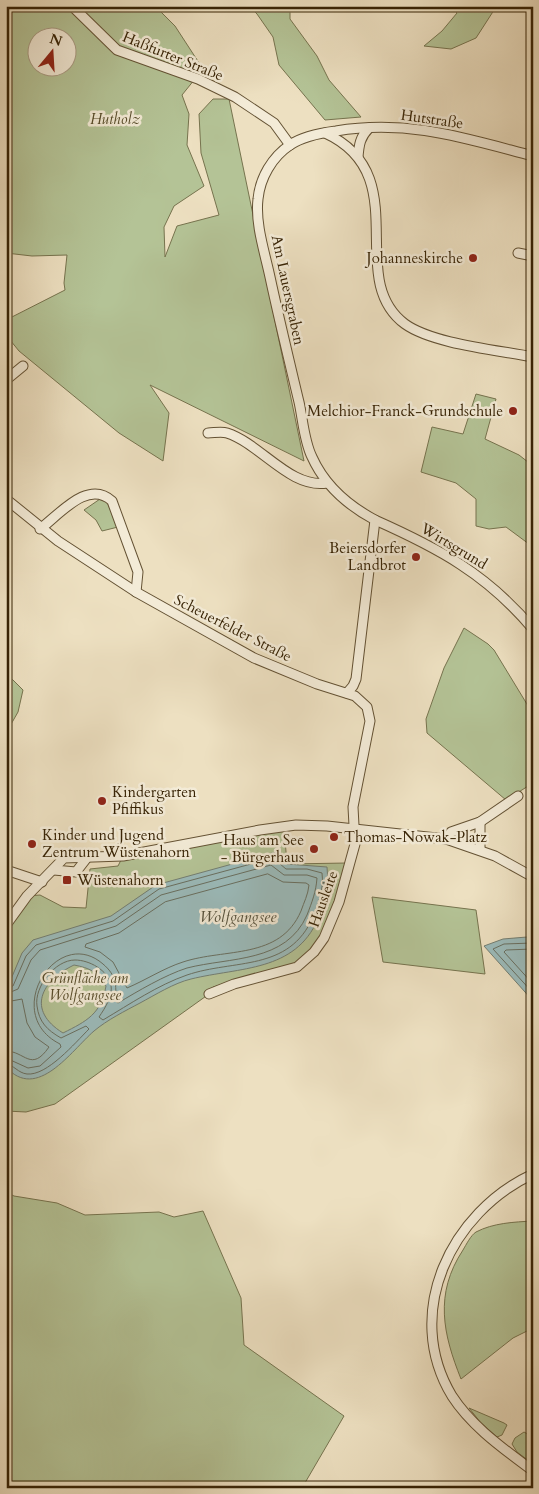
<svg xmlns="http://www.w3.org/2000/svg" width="539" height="1494" viewBox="0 0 539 1494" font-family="Cardo,serif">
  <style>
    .green { fill: #b4c396; stroke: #76734e; fill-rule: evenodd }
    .water { fill: #9bbbbb; stroke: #737e72; fill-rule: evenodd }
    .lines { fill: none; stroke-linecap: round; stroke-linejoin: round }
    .shore { stroke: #696f60; stroke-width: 1 }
    .minor-casing { stroke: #645234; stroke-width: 11 }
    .minor { stroke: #f3ebd7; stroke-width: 9 }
    .poi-dot { fill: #8f2418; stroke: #f3ebd7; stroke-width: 2 }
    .labels { text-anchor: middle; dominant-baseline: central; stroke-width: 5; stroke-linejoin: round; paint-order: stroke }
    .street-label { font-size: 15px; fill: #372305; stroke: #f3ebd7 }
    .park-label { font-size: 15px; font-style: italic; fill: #564b29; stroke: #f3ebd7 }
    .poi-label { font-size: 15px; fill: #372305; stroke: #f3ebd7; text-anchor: end }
    .water-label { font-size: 16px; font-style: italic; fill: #55513c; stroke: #f3ebd7 }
  </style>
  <rect width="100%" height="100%" fill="#ede0c1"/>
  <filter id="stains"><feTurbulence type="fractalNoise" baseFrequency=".004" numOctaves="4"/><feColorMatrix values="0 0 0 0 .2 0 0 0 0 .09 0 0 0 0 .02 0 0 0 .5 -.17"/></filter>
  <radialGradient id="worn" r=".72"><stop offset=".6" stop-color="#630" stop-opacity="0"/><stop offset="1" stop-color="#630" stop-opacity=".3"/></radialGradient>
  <!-- green -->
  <g class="green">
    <path d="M6,6h149l20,20 28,43 -21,26 7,19 -2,31 17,41 -30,20 -10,21 1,30 12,-31 42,-11 -18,-62 -2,-39 14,-15h16l75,362 -154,-76 19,28 -6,48 -44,-28 -100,-82 -13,-16v-15l59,-30 -1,-7 3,-28 -35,1 -26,-3zM38,38h30v30h-30z"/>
    <polygon points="249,6 290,6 290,19 317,56 329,80 361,117 325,120 279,65 273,37 257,14"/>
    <polygon points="450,6 533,6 533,11 496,7 476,38 451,49 424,46 442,31 457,13"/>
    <polygon points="476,394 496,399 485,439 519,455 533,466 533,547 506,527 489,529 476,526 476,499 456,483 421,472 432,427 463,434"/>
    <polygon points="100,499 107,502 118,527 102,531 96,520 84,510"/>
    <polygon points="464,628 488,644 494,650 533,714 533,783 506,800 427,733 426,719 444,668"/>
    <polygon points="6,673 23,690 18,712 6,733"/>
    <polygon points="284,827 287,864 347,863 324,932 316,946 291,967 213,987 209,994 55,1104 26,1112 6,1111 6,926 27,896 40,895 63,907 86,908 90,869 118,866 123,856"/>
    <polygon points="372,897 476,910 485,974 383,962"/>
    <polygon points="6,1192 14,1196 57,1203 85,1215 159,1212 174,1217 203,1211 241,1298 244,1345 344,1416 302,1488 6,1488"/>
    <path d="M533,1221v107l-20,10 -52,41c-18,-45 -27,-85 2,-129 3,-5 8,-15 13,-18 17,-9 38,-10 57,-11z"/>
    <polygon points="469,1408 504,1423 507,1425 502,1435 497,1437 481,1423"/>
    <polygon points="524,1432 533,1437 533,1464 517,1452 512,1444 515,1438"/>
  </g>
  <!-- water -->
  <g class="water">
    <path d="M276,852l11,12 40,3c2,20 -2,34 -9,52 -23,53 -78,48 -127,60 -17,4 -36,16 -51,24 -15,8 -33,17 -46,28 -23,20 -57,71 -88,36v-76l16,-38 11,-13 78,-24 45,-31zM74,965c16,3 24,7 32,21 -5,28 -19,35 -43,47 -37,-23 -22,-52 11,-68z"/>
    <polygon points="527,937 533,938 533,1001 484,946 503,939"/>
  </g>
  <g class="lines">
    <!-- shore -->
    <g class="shore">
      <path d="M268,874l15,8 23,1 3,2c-1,10 -5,17 -8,26 -21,49 -76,37 -118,51 -19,6 -37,18 -56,26l-14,-26 -13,-10 -15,-5 1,-3 33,-11 46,-31z"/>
      <polyline points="533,943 504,944 493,949 533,993"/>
      <polyline points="533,949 506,950 504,952 533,984"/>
      <path d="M6,988l7,-2 13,-30 10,-11 77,-24 46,-32 114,-31 13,11h21l15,4c2,16 -3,29 -9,44 -24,55 -79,42 -126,58 -29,10 -57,29 -84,45l-4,-3c6,-9 14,-21 12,-32 -3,-15 -22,-25 -36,-25 -20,0 -41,27 -38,46 2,16 10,24 24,32l25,-12 3,3c-14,14 -42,47 -62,45 -9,-1 -13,-9 -21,-10"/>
      <path d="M6,994l12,-5 13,-29 9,-10 76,-24 45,-31 110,-30 13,10h23l10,3c-1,14 -5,24 -10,37 -21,48 -77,42 -120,53 -22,7 -49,23 -69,35l-3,-2c2,-16 1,-26 -12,-37 -46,-40 -103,50 -43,80l1,3 -21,19 -12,2 -22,-10"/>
      <path d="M6,1002l16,-3 5,24 8,14 14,10c-18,26 -24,4 -43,4"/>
    </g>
    <defs>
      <g id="minor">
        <polyline points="72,6 117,50 198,79 235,97 274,123 290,145"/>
        <path d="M325,133c92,42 18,145 80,191 28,20 93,26 128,33"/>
        <path d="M358,157c1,-12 2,-20 11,-29"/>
        <polyline points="518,253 533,256"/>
        <polyline points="6,380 23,366"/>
        <path d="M208,433c6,0 13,-2 19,0 34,11 63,56 100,50"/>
        <polyline points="6,499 58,541 136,592 254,658 317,684 355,696 367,707 370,721 353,807 355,844 339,902 324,938 314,952 297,967 234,984 209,994"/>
        <path d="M375,520c63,28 112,54 158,109"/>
        <path d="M40,529c20,-15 48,-50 72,-28l26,71 -2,20"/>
        <path d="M347,693l6,-7 3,-7 19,-159c-28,-15 -50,-34 -63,-63 -8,-16 -9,-37 -13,-55 -10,-42 -20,-83 -29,-125 -5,-24 -15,-53 -12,-78 2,-21 14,-42 32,-54 13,-9 30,-12 46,-14 72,-12 128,7 197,25"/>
        <polyline points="480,822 480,850"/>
        <polyline points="446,839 451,832 480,822 518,796"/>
        <polyline points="6,870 42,882"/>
        <polyline points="54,870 76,872 86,859"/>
        <polyline points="6,925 27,896 64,858 123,856 260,830 296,825 327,826 446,839 495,856 533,877"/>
        <path d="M533,1174c-82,38 -131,139 -81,222 20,31 52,53 81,75"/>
      </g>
    </defs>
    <!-- minor casing -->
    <use href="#minor" class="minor-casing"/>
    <!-- minor -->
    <use href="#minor" class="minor"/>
  </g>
  <!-- markers -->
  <g class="poi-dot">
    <circle cx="473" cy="258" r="5"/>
    <circle cx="513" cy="411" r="5"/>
    <circle cx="416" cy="557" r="5"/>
    <circle cx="102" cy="801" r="5"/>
    <circle cx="334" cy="837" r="5"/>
    <circle cx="32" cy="844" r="5"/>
    <circle cx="314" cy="849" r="5"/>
    <rect x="62" y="875" width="10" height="10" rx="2.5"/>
  </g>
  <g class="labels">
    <!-- street labels -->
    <g class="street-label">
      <text transform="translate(173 56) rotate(22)">Haßfurter Straße</text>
      <text transform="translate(432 119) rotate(8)">Hutstraße</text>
      <text transform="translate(288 290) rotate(78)">Am Lauersgraben</text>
      <text transform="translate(454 546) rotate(31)">Wirtsgrund</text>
      <text transform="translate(233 628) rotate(27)">Scheuerfelder Straße</text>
      <text transform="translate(323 899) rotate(-70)">Hausleite</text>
    </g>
    <!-- park labels -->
    <g class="park-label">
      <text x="115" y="119">Hutholz</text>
      <text x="85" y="978">Grünfläche am<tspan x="85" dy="17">Wolfgangsee</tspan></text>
    </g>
    <!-- poi labels -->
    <g class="poi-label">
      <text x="463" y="258">Johanneskirche</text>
      <text x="503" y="411">Melchior-Franck-Grundschule</text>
      <text x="406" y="548">Beiersdorfer<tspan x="406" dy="17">Landbrot</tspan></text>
      <text x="112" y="792" text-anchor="start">Kindergarten<tspan x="112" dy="17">Pfiffikus</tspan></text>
      <text x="42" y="835" text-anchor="start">Kinder und Jugend<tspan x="42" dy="17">Zentrum Wüstenahorn</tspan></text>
      <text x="344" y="837" text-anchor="start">Thomas-Nowak-Platz</text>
      <text x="304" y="840">Haus am See<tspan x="304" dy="17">- Bürgerhaus</tspan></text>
      <text x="77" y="880" text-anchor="start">Wüstenahorn</text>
    </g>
    <!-- water labels -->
    <g class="water-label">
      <text x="238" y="917">Wolfgangsee</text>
    </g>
  </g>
  <!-- margin -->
  <rect width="539" height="1494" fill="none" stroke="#ede0c1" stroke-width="25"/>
  <rect x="8" y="8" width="524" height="1479" fill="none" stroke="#372305" stroke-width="2.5"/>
  <rect x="12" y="12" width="514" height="1469" fill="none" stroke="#372305"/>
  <!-- north arrow -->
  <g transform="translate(52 52) rotate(18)"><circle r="24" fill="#f3ebd7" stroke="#a89b83"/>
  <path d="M0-4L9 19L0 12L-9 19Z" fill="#8f2418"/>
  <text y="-8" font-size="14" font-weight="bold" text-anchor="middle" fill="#372305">N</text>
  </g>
  <rect width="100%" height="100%" filter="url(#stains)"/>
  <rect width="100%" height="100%" fill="url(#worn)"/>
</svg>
